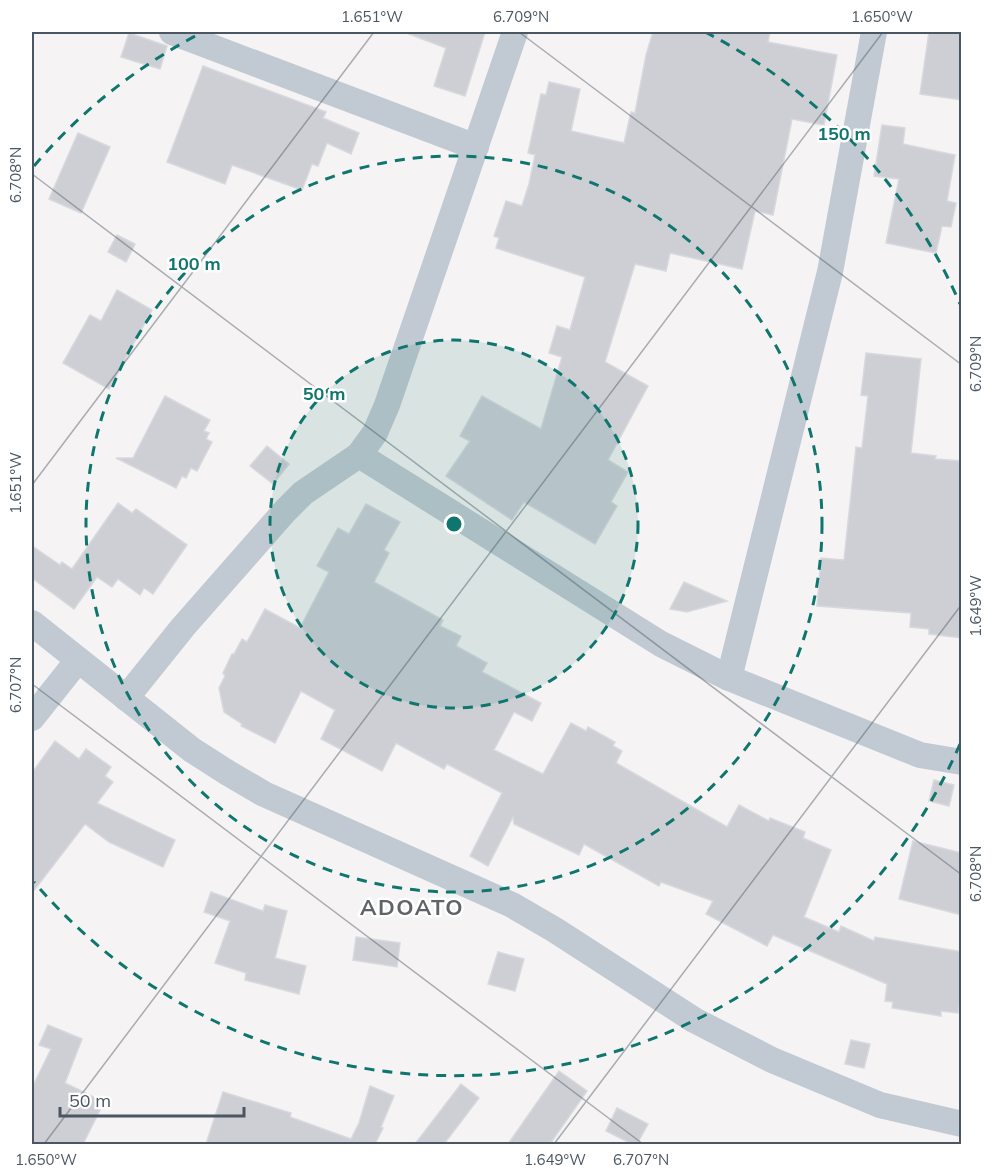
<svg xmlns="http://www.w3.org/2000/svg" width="993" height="1176" viewBox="0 0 993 1176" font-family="Mulish,sans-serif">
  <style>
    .building { fill: #cdcfd5; stroke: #d7d9de; stroke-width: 1.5 }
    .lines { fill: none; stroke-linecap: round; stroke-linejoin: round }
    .minor { stroke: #c1cad2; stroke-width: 26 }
    .ticks { fill: none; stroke: #4a5661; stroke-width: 1.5; stroke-opacity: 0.45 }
    .ring { fill: none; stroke: #0f766e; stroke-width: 3; stroke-dasharray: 10 8 }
    .labels { text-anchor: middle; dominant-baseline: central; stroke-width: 5; stroke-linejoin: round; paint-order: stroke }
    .district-label { font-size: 22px; font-weight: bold; letter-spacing: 1.5px; fill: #5f6368; stroke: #fff }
    .centre { fill: #0f766e; stroke: #fff; stroke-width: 3 }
    .ring-label { font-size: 18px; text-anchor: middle; font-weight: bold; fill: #0f766e; stroke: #fff; stroke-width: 5; stroke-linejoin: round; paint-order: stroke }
    .neatline { fill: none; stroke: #4a5661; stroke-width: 2 }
    .ticks-label { font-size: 15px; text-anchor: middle; fill: #4a5661 }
  </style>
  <rect width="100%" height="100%" fill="#f5f3f3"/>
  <!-- building -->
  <g class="building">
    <polygon points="409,32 485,32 465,96 434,86 446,48 409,34"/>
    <polygon points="653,32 770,32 768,42 837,55 824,125 792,119 773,215 755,211 742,269 670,253 666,271 635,264 605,362 648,386 608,460 628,472 611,502 617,506 595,544 524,502 512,520 446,476 470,441 460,436 482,396 541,429 562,357 549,353 557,326 570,330 585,277 496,248 499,238 494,236 506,201 522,206 529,184 535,155 528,153 541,94 546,95 549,82 580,89 571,131 624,143 631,112 635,113 646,55"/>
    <polygon points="929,32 962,32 962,100 920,94"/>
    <polygon points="129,33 167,46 160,69 121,57"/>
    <polygon points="203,66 326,112 323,118 359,133 351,154 327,143 318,166 312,164 302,190 232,165 225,184 167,162"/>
    <polygon points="882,125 905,128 903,144 955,155 947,201 956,203 951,227 942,226 936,253 886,243 899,179 874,176"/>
    <polygon points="78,133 110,147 81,213 49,199"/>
    <polygon points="117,235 135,244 126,262 108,252"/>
    <polygon points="117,290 152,310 109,389 63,363 90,315 101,321"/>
    <polygon points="866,353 921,359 911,453 936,456 935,459 962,461 962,638 929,634 929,629 910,627 911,613 817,606 821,558 844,560 856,447 862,448 868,396 861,395"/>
    <polygon points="165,396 210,420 204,431 209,433 206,439 212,442 197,471 191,468 186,478 182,476 176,488 116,458 133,458"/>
    <polygon points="267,446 289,464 273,484 250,466"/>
    <polygon points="118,503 132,513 136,509 187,545 153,594 144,588 140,595 118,579 112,587 97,577 74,609 32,578 32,546 60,565 62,562 72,569"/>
    <polygon points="366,504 400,522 384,550 389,553 374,582 443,620 440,626 461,636 456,646 487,663 482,672 541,703 532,721 514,712 494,750 543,774 571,723 586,731 588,727 615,742 613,746 622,751 616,763 727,827 739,805 769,821 770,818 805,832 803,838 831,850 804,917 839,932 841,926 874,941 875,937 962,952 962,991 958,1013 941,1011 941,1016 892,1008 893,1002 885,1001 887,984 773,935 767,946 706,914 713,901 661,882 659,886 584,844 579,855 514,824 513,817 488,866 470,856 502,793 447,764 444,769 396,743 382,771 321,739 335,710 301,691 275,743 241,726 242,724 224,712 219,688 225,676 223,673 232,654 234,654 242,639 247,642 265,609 300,628 329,572 317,566 338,528 349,534"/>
    <polygon points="684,582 727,601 687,612 670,609"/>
    <polygon points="55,741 79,759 86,749 111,767 105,776 113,782 97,803 175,840 163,867 109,842 85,824 32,893 32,773"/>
    <polygon points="934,780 954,785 949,806 929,801"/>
    <polygon points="913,841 962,853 962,915 899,899"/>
    <polygon points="211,892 263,911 265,905 287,911 275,958 306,966 299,994 245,980 246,973 215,963 230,921 204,912"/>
    <polygon points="356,937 400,943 397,967 353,960"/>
    <polygon points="498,952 524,959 515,991 488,984"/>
    <polygon points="48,1025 82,1039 65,1083 104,1102 83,1144 32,1144 32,1088 51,1049 39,1045"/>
    <polygon points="851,1040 870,1044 864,1068 845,1064"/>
    <polygon points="559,1071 587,1091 550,1144 508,1144"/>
    <polygon points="461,1084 479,1098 444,1144 415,1144"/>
    <polygon points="370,1086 394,1096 381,1127 383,1128 375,1144 206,1144 223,1092 291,1113 290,1117 351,1139 359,1123"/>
    <polygon points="617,1108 648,1124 637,1144 632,1144 606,1131"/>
  </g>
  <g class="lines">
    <!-- minor -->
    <g class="minor">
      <polyline points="172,32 476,147"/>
      <polyline points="359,455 661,644 729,678 920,755 962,762"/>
      <polyline points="32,623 192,750 228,773 264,794 512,905 555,930 694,1020 772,1060 880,1105 962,1124"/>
      <polyline points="729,678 830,272 874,32"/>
      <polyline points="126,698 183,627 285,511 303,493 359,455 375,433 387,405 515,32"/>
      <polyline points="32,718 78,660"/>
    </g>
  </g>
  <!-- ticks -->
  <path class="ticks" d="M519,32l443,333M32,174l930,701M32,485l342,-453M32,684l611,460M44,1144l839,-1112M554,1144l408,-540"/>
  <!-- distance rings -->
  <circle cx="454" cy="524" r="184" fill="#0f766e" fill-opacity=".12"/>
  <g class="ring">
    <circle cx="454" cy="524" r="184"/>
    <circle cx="454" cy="524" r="368"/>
    <path d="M960 744A552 552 0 0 1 34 882M34 166A552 552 0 0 1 203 32M705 32A552 552 0 0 1 960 304"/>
  </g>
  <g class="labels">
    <!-- district labels -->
    <g class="district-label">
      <text x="412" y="907">ADOATO</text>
    </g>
  </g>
  <circle cx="454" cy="524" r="9" class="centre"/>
  <g class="ring-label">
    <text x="844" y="140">150 m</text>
    <text x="194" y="270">100 m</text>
    <text x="324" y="400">50 m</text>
  </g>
  <!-- border -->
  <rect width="993" height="1176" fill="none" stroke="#ffffff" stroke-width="66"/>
  <!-- scale -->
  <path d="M60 1107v9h184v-9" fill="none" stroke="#4a5661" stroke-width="3"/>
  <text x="69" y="1107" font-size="18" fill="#4a5661" stroke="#ffffff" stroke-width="4.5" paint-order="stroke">50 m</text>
  <rect x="33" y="33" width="927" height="1110" class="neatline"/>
  <g class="ticks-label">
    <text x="372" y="22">1.651°W</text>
    <text x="521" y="22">6.709°N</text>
    <text x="882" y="22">1.650°W</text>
    <text transform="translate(16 175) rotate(-90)" y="5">6.708°N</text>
    <text transform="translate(976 364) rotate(-90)" y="5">6.709°N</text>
    <text transform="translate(16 483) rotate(-90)" y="5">1.651°W</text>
    <text transform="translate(976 606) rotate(-90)" y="5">1.649°W</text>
    <text transform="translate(16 685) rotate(-90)" y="5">6.707°N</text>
    <text transform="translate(976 874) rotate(-90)" y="5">6.708°N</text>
    <text x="46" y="1165">1.650°W</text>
    <text x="555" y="1165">1.649°W</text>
    <text x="641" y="1165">6.707°N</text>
  </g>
</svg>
